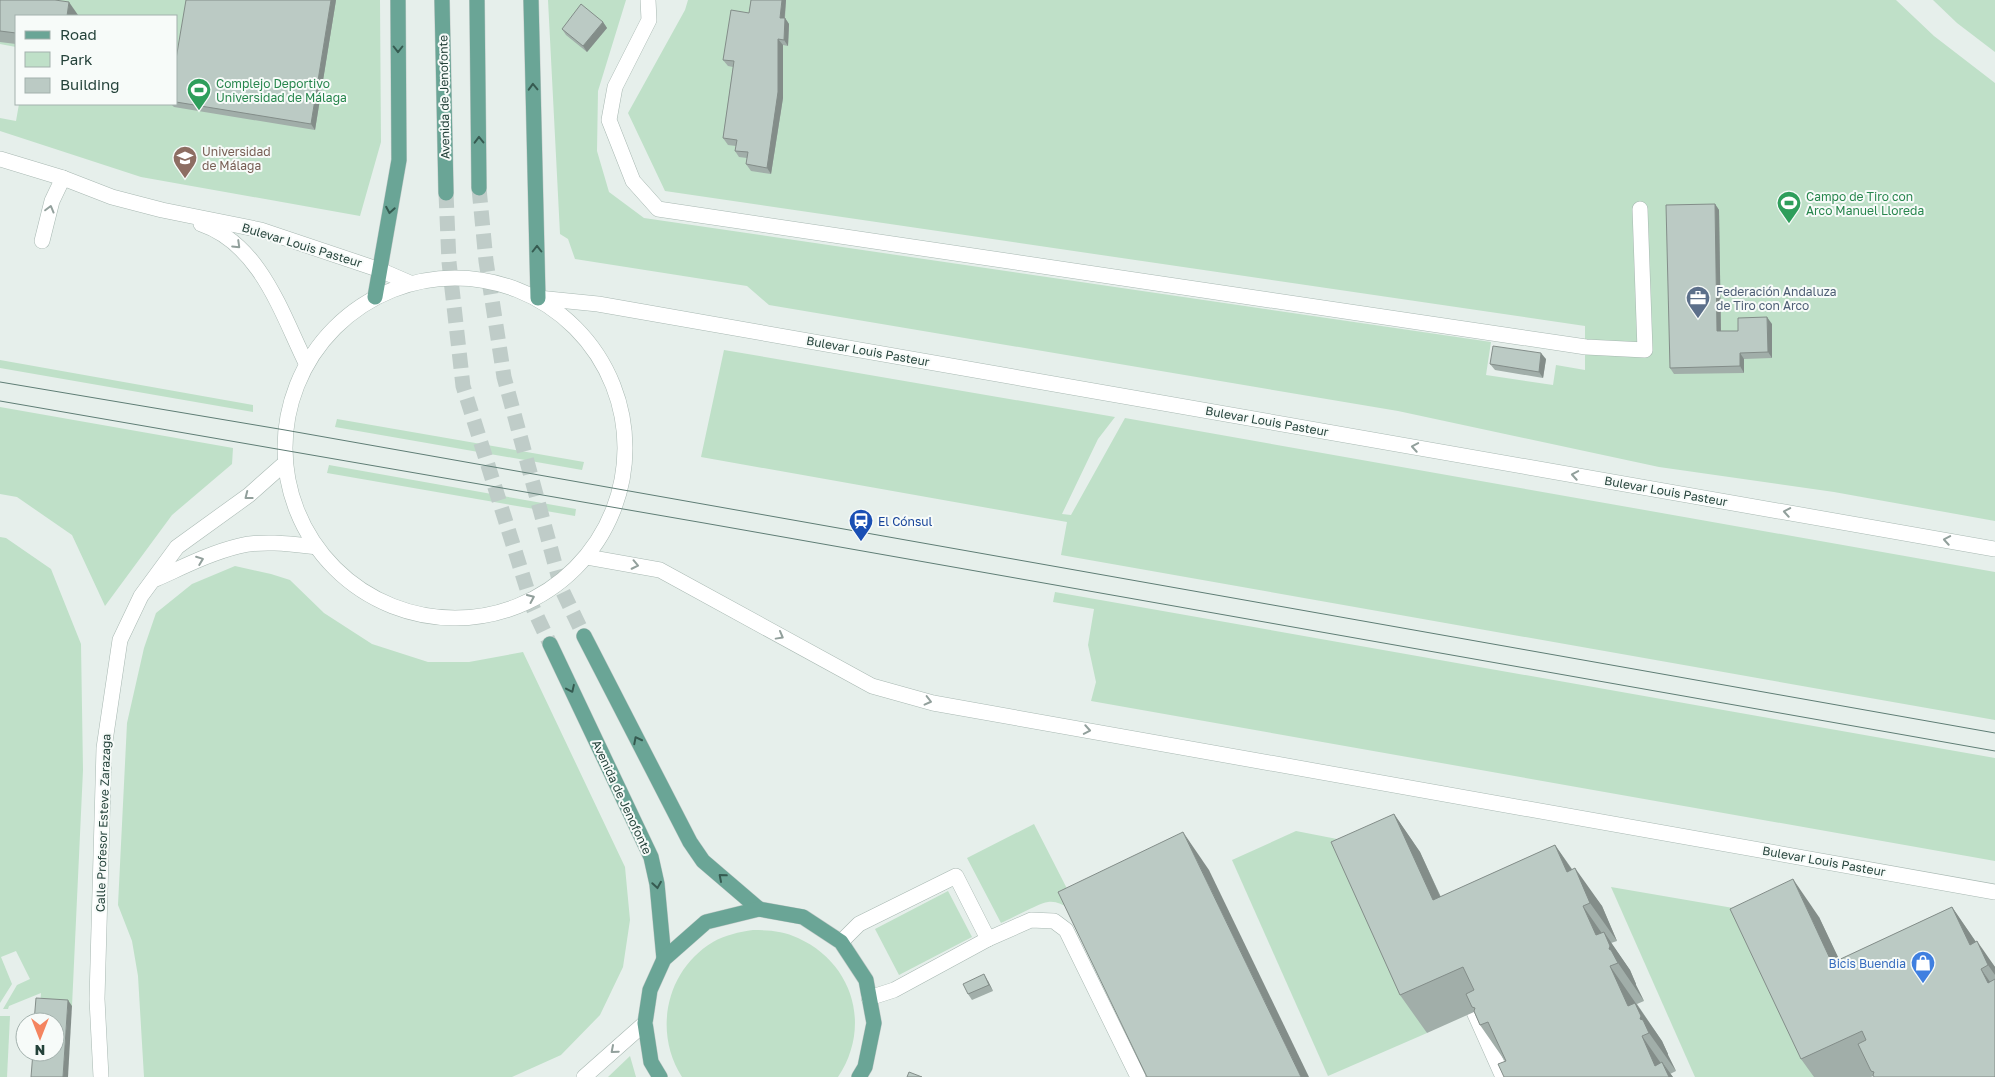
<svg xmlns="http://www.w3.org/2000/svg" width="1995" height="1077" viewBox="0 0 1995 1077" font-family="'Golos Text',sans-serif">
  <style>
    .green { fill: #bfe0c8 }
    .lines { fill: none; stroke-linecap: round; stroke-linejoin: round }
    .major-tunnel { stroke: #bfccc8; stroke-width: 15; stroke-dasharray: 15 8; stroke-linecap: butt }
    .minor-casing { stroke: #a8b8b2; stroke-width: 16 }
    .major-casing { stroke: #c2cac8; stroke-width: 16 }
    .minor { stroke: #fff; stroke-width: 15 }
    .major { stroke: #6aa596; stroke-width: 15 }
    .tram { stroke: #5f7d75; stroke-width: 1 }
    .wall { fill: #a1aea9 }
    .shaded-wall { fill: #838d89 }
    .building { fill: #bbcac4; stroke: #838d89 }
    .oneway { stroke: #365b51 }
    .oneway2 { stroke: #92a09c }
    .labels { text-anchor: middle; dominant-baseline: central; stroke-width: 4; stroke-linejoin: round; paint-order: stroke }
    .leisure-label { font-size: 12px; fill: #27864d; stroke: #f7fbf9; text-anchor: start }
    .street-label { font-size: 12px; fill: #24423a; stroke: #f7fbf9 }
    .education-label { font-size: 12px; fill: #785e54; stroke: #f7fbf9; text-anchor: start }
    .service-label { font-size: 12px; fill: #4e5e75; stroke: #f7fbf9; text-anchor: start }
    .transit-label { font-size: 12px; fill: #164399; stroke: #f7fbf9; text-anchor: start }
    .shop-label { font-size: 12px; fill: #366cbe; stroke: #f7fbf9; text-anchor: end }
  </style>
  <rect width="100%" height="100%" fill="#e6efeb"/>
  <!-- green -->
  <g class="green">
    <polygon points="0,0 380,0 381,142 360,216 141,177 0,131 0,118 16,121 19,104 176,104 176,16 16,16 16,47 0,44"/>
    <polygon points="548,0 626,0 598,91 597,151 609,192 644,218 1491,342 1486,375 1553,385 1556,365 1585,370 1585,326 665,191 628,113 685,10 688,0 1896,0 1934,36 1995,83 1995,521 1834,492 1659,467 1398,411 769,305 747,286 575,259 568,239 560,234"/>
    <polygon points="1933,0 1995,0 1995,52 1957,23"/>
    <polygon points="724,350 1115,417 1098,439 1062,514 1071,515 1125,418 1995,572 1995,720 1061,555 1067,522 701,457"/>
    <polygon points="0,360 253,405 253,412 0,368"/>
    <polygon points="0,407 233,448 232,464 172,515 105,606 72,535 17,497 0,494"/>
    <polygon points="337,419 584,462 582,470 335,427"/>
    <polygon points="329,465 576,509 575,516 327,473"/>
    <polygon points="0,537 6,538 51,569 81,644 83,770 72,1006 40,1005 41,993 9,1006 8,1009 3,1009 17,985 30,979 16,951 1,957 12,984 0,1003"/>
    <polygon points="235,566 271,574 290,580 324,613 372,644 428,662 469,662 523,652 625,867 630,920 623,967 600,1015 561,1055 512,1077 144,1077 138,976 132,941 118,905 127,723 144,648 156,613 192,584"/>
    <polygon points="1055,592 1995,758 1995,861 1091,701 1096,682 1088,645 1094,609 1053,602"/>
    <path d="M1034,824l50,98c-9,-9 -22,-22 -36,-20 -9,1 -37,17 -47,21l-34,-65z"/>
    <polygon points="1296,831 1337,839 1427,1033 1328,1076 1232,860"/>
    <polygon points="1611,887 1739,909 1818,1077 1695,1077"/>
    <polygon points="948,891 972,937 899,975 875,929"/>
    <path d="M753,930c16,0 31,1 45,8 55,25 74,88 40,139h-156c-29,-45 -16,-107 31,-135 12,-7 26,-10 40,-12z"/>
    <polygon points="0,1016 10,1016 7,1077 0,1077"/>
    <polygon points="630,1056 636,1077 608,1077"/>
  </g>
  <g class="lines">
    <!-- major-tunnel -->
    <g class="major-tunnel">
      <polyline points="479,188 486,261 504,377 562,590 584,636"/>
      <polyline points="446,193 449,262 463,386 533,608 550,644"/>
    </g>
    <defs>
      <g id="minor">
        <polyline points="648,0 649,20 615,87 609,120 633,181 658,209 1586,347 1645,350 1640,209"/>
        <polyline points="0,159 63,178 112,197 162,210 261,230 380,270 410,283"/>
        <path d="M201,224c59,20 80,88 105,139"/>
        <polyline points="42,241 52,201 63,178"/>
        <circle cx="455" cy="448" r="170"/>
        <polyline points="538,298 598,304 1995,549"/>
        <polyline points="587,557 660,570 872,686 933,703 1995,892"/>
        <path d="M156,579c27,-12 54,-26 83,-33 24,-6 52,-2 77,1"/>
        <polyline points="841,942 859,924 956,876 988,939 1031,920 1054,921 1066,930 1138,1077"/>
        <polyline points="869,998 894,990 988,939"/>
        <polyline points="1474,1012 1503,1077"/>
        <polyline points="101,1077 97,999 104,748 120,640 141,596 177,547 249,495 285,463"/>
        <polyline points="584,1077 645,1023"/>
      </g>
      <g id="major">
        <polyline points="442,0 446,193"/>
        <polyline points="477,0 479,188"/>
        <polyline points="531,0 538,298"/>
        <polyline points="375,297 399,160 398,0"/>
        <polyline points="584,636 690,842 703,861 759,909"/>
        <polyline points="550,644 651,857 657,884 664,959"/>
        <polyline points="660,1077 651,1062 645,1023 650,990 664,959 706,922 759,909 803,917 841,942 866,980 874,1023 865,1067 859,1077"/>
      </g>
    </defs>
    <!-- minor casing -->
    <use href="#minor" class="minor-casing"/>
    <!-- major casing -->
    <use href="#major" class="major-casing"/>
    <!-- minor -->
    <use href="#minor" class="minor"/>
    <!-- major -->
    <use href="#major" class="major"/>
    <!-- tram -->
    <g class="tram">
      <polyline points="0,382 285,430 1995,733"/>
      <polyline points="0,401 704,523 1995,751"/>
    </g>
  </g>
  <!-- wall -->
  <g class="wall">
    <polygon points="0,0 78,15 16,16 16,44 0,42"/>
    <polygon points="336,0 315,130 174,107 171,104 176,104 176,59"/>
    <polygon points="751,0 786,0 785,18 789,24 788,46 783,45 783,98 771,174 751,171 746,164 747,158 739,157 735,151 736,146 728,145 723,138 733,67 728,66 723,60 749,13"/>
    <polygon points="603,22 607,28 587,52 566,35 562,29"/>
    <polygon points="1715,204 1719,210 1721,331 1738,331 1772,324 1772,358 1744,359 1744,373 1674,374 1670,368"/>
    <polygon points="1546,359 1543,378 1495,370 1490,364"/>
    <polygon points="1394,814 1420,852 1441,897 1555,845 1572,869 1602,906 1617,941 1611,943 1630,970 1636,984 1636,985 1644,1001 1637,1004 1662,1041 1668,1054 1668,1055 1676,1071 1670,1074 1673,1077 1504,1077 1505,1061 1480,1025 1474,1012 1427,1033 1400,995"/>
    <polygon points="1952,907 1976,942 1995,967 1995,1077 1874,1076 1871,1077 1814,1077 1801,1059 1819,917 1839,960"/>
    <polygon points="988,981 993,991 972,1000 968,994"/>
  </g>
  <!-- shaded-wall -->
  <g class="shaded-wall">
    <polygon points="331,0 336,0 315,130 311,124"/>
    <polygon points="782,0 786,0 784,24 780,18"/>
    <polygon points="69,2 78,15 77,16 67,16"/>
    <polygon points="785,18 789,24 788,46 784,40"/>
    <polygon points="603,22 607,28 587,52 583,46"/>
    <polygon points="778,39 783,45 783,98 771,174 767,168"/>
    <polygon points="1715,204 1719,210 1721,337 1717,331"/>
    <polygon points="1767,317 1772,324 1772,358 1768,352"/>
    <polygon points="1541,353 1546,359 1543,378 1539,372"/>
    <polygon points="1740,353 1744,359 1744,373 1740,366"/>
    <polygon points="1394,814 1420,852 1459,938 1433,900"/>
    <polygon points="1183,832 1209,870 1309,1077 1301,1077"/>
    <polygon points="1555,845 1581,883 1575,868 1602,906 1617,941 1590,903 1567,872"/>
    <polygon points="1793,879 1819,917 1859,1001 1832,963"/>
    <polygon points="1583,906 1608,942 1604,932 1630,970 1636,984 1636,985 1644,1001 1618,963 1596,935"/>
    <polygon points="1952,907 1978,945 1970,945"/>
    <polygon points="1977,941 1995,967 1995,975 1988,965"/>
    <polygon points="1610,966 1662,1041 1668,1054 1668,1055 1676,1071 1649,1033 1628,1006"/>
    <polygon points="1981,969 1995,989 1988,983"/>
    <polygon points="984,974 988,981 993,991 989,985"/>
    <polygon points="68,1000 72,1006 68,1077 63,1077"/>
    <polygon points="1642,1036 1667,1072 1662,1062 1673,1077 1663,1077 1655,1066"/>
  </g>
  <!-- building -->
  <g class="building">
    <polygon points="0,0 55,0 69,2 67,16 16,16 16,33 0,31"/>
    <polygon points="186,0 331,0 311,124 176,102 176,59"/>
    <polygon points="751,0 782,0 780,18 785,18 784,40 778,39 778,92 767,168 746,164 748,152 735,151 737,140 723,138 734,61 723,60 731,10 749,13"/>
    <polygon points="581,4 603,22 583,46 562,29"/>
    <polygon points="1715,204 1717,331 1738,331 1738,318 1767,317 1768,352 1740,353 1740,366 1670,368 1666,205"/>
    <polygon points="1493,346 1541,353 1539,372 1490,364"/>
    <polygon points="1394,814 1433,900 1555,845 1567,872 1575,868 1590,903 1583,906 1596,935 1604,932 1610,946 1609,949 1611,950 1618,963 1610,966 1628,1006 1635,1003 1641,1016 1640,1019 1643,1020 1649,1033 1642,1036 1655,1066 1662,1062 1669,1077 1504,1077 1498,1064 1506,1061 1488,1022 1480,1025 1474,1011 1475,1008 1472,1007 1466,994 1474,990 1463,967 1400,995 1331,842"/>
    <polygon points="1183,832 1301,1077 1147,1077 1058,892"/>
    <polygon points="1793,879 1832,963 1952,907 1970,945 1977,941 1988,965 1981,969 1988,983 1995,979 1995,1077 1874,1077 1873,1075 1874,1072 1871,1071 1858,1044 1866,1040 1862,1031 1801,1059 1730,909"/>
    <polygon points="984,974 989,985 968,994 963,984"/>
    <polygon points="36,998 68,1000 63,1077 31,1077 33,1052 55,1052 55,1022 34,1022"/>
    <polygon points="909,1072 922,1077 907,1077"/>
  </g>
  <!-- one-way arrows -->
  <defs><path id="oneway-chevron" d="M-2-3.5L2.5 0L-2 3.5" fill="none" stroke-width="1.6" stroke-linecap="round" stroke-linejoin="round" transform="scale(1.25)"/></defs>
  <g class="oneway">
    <use href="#oneway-chevron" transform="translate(398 49) rotate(90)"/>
    <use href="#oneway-chevron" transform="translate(533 87) rotate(-92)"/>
    <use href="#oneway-chevron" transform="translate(479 140) rotate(-91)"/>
    <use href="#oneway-chevron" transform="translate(390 210) rotate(100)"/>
    <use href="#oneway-chevron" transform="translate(537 249) rotate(-90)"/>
    <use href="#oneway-chevron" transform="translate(571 689) rotate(65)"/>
    <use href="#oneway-chevron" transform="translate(637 740) rotate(-117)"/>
    <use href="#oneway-chevron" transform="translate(722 877) rotate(-139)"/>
    <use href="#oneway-chevron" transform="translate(657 885) rotate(81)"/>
  </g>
  <g class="oneway2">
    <use href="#oneway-chevron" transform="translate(50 209) rotate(-75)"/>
    <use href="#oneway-chevron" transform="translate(237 245) rotate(44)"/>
    <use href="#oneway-chevron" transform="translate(1415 447) rotate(-170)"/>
    <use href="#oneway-chevron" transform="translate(1575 475) rotate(-170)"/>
    <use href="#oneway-chevron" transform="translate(248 496) rotate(142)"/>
    <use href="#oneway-chevron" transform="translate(1787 512) rotate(-170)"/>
    <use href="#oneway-chevron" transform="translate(1947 540) rotate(-170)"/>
    <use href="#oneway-chevron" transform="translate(200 560) rotate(-21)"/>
    <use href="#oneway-chevron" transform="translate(635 565) rotate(12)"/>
    <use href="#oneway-chevron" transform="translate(531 598) rotate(-24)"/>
    <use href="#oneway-chevron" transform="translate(780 636) rotate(29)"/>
    <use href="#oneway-chevron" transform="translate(928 701) rotate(14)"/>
    <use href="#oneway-chevron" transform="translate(1087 730) rotate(10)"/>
    <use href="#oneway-chevron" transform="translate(614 1050) rotate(139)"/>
  </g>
  <!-- icons -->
  <defs>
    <symbol id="stadium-pin" viewBox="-11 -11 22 30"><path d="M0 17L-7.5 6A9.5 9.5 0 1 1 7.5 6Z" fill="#2e9e5b" stroke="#f7fbf9"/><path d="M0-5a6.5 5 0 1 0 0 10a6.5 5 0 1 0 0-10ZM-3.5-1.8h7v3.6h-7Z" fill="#fff"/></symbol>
    <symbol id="university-pin" viewBox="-11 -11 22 30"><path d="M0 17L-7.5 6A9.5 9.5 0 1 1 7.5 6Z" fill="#8d6e63" stroke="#f7fbf9"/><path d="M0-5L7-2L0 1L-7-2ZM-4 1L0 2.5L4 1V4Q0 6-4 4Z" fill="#fff"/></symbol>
    <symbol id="office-pin" viewBox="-11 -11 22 30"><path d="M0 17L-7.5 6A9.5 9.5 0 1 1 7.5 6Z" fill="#5c6f8a" stroke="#f7fbf9"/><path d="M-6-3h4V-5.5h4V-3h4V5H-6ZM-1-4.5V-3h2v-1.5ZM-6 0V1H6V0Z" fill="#fff"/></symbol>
    <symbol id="station-pin" viewBox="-11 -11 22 30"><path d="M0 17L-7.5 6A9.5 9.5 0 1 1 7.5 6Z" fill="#1a4fb4" stroke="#f7fbf9"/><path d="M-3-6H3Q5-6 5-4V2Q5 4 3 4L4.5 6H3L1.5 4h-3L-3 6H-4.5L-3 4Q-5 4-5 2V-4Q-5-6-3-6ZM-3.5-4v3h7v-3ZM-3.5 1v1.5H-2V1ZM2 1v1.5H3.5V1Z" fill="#fff"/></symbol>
    <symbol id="shop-pin" viewBox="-11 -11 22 30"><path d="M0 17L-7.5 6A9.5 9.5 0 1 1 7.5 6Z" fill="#3f7fe0" stroke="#f7fbf9"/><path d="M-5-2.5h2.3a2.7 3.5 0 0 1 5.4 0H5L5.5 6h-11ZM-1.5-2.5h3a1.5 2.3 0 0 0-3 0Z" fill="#fff"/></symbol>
  </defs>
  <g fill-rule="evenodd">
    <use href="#stadium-pin" x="185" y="76" width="28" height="38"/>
    <use href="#university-pin" x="171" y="144" width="28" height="38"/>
    <use href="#stadium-pin" x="1775" y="189" width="28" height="38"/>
    <use href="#office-pin" x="1684" y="284" width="28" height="38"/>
    <use href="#station-pin" x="847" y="507" width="28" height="38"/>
    <use href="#shop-pin" x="1909" y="949" width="28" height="38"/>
  </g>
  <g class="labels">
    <!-- leisure labels -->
    <g class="leisure-label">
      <text x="216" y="83">Complejo Deportivo<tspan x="216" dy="14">Universidad de Málaga</tspan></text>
      <text x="1806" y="196">Campo de Tiro con<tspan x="1806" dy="14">Arco Manuel Lloreda</tspan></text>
    </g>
    <!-- street labels -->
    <g class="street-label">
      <text transform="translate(444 97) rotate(-91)">Avenida de Jenofonte</text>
      <text transform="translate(302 245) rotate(17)">Bulevar Louis Pasteur</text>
      <text transform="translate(868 351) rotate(10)">Bulevar Louis Pasteur</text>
      <text transform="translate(1267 421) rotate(10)">Bulevar Louis Pasteur</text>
      <text transform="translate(1666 491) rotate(10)">Bulevar Louis Pasteur</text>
      <text transform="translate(622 797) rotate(65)">Avenida de Jenofonte</text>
      <text transform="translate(103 823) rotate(-88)">Calle Profesor Esteve Zarazaga</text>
      <text transform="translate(1824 861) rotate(10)">Bulevar Louis Pasteur</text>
    </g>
    <!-- education labels -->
    <g class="education-label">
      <text x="202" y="151">Universidad<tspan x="202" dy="14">de Málaga</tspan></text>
    </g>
    <!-- service labels -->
    <g class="service-label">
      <text x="1716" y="291">Federación Andaluza<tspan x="1716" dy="14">de Tiro con Arco</tspan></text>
    </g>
    <!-- transit labels -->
    <g class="transit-label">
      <text x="878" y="521">El Cónsul</text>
    </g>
    <!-- shop labels -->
    <g class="shop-label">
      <text x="1906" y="963">Bicis Buendia</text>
    </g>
  </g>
  <!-- legend -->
  <rect x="15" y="15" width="162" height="90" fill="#f7fbf9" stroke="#a3b1ad"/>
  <rect x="25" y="31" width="25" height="8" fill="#6aa596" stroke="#a3b1ad"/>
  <text x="60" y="40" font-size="15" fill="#24423a">Road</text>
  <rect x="25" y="52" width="25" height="15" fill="#bfe0c8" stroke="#a3b1ad"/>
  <text x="60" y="65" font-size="15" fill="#24423a">Park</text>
  <rect x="25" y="78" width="25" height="15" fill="#bbcac4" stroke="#a3b1ad"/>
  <text x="60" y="90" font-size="15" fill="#24423a">Building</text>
  <!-- north arrow -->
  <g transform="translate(40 1037) rotate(180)"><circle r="24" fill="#f7fbf9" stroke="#a3b1ad"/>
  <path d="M0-4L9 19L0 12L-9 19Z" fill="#f4845f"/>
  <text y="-8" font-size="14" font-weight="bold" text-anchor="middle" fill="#24423a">N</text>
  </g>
</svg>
